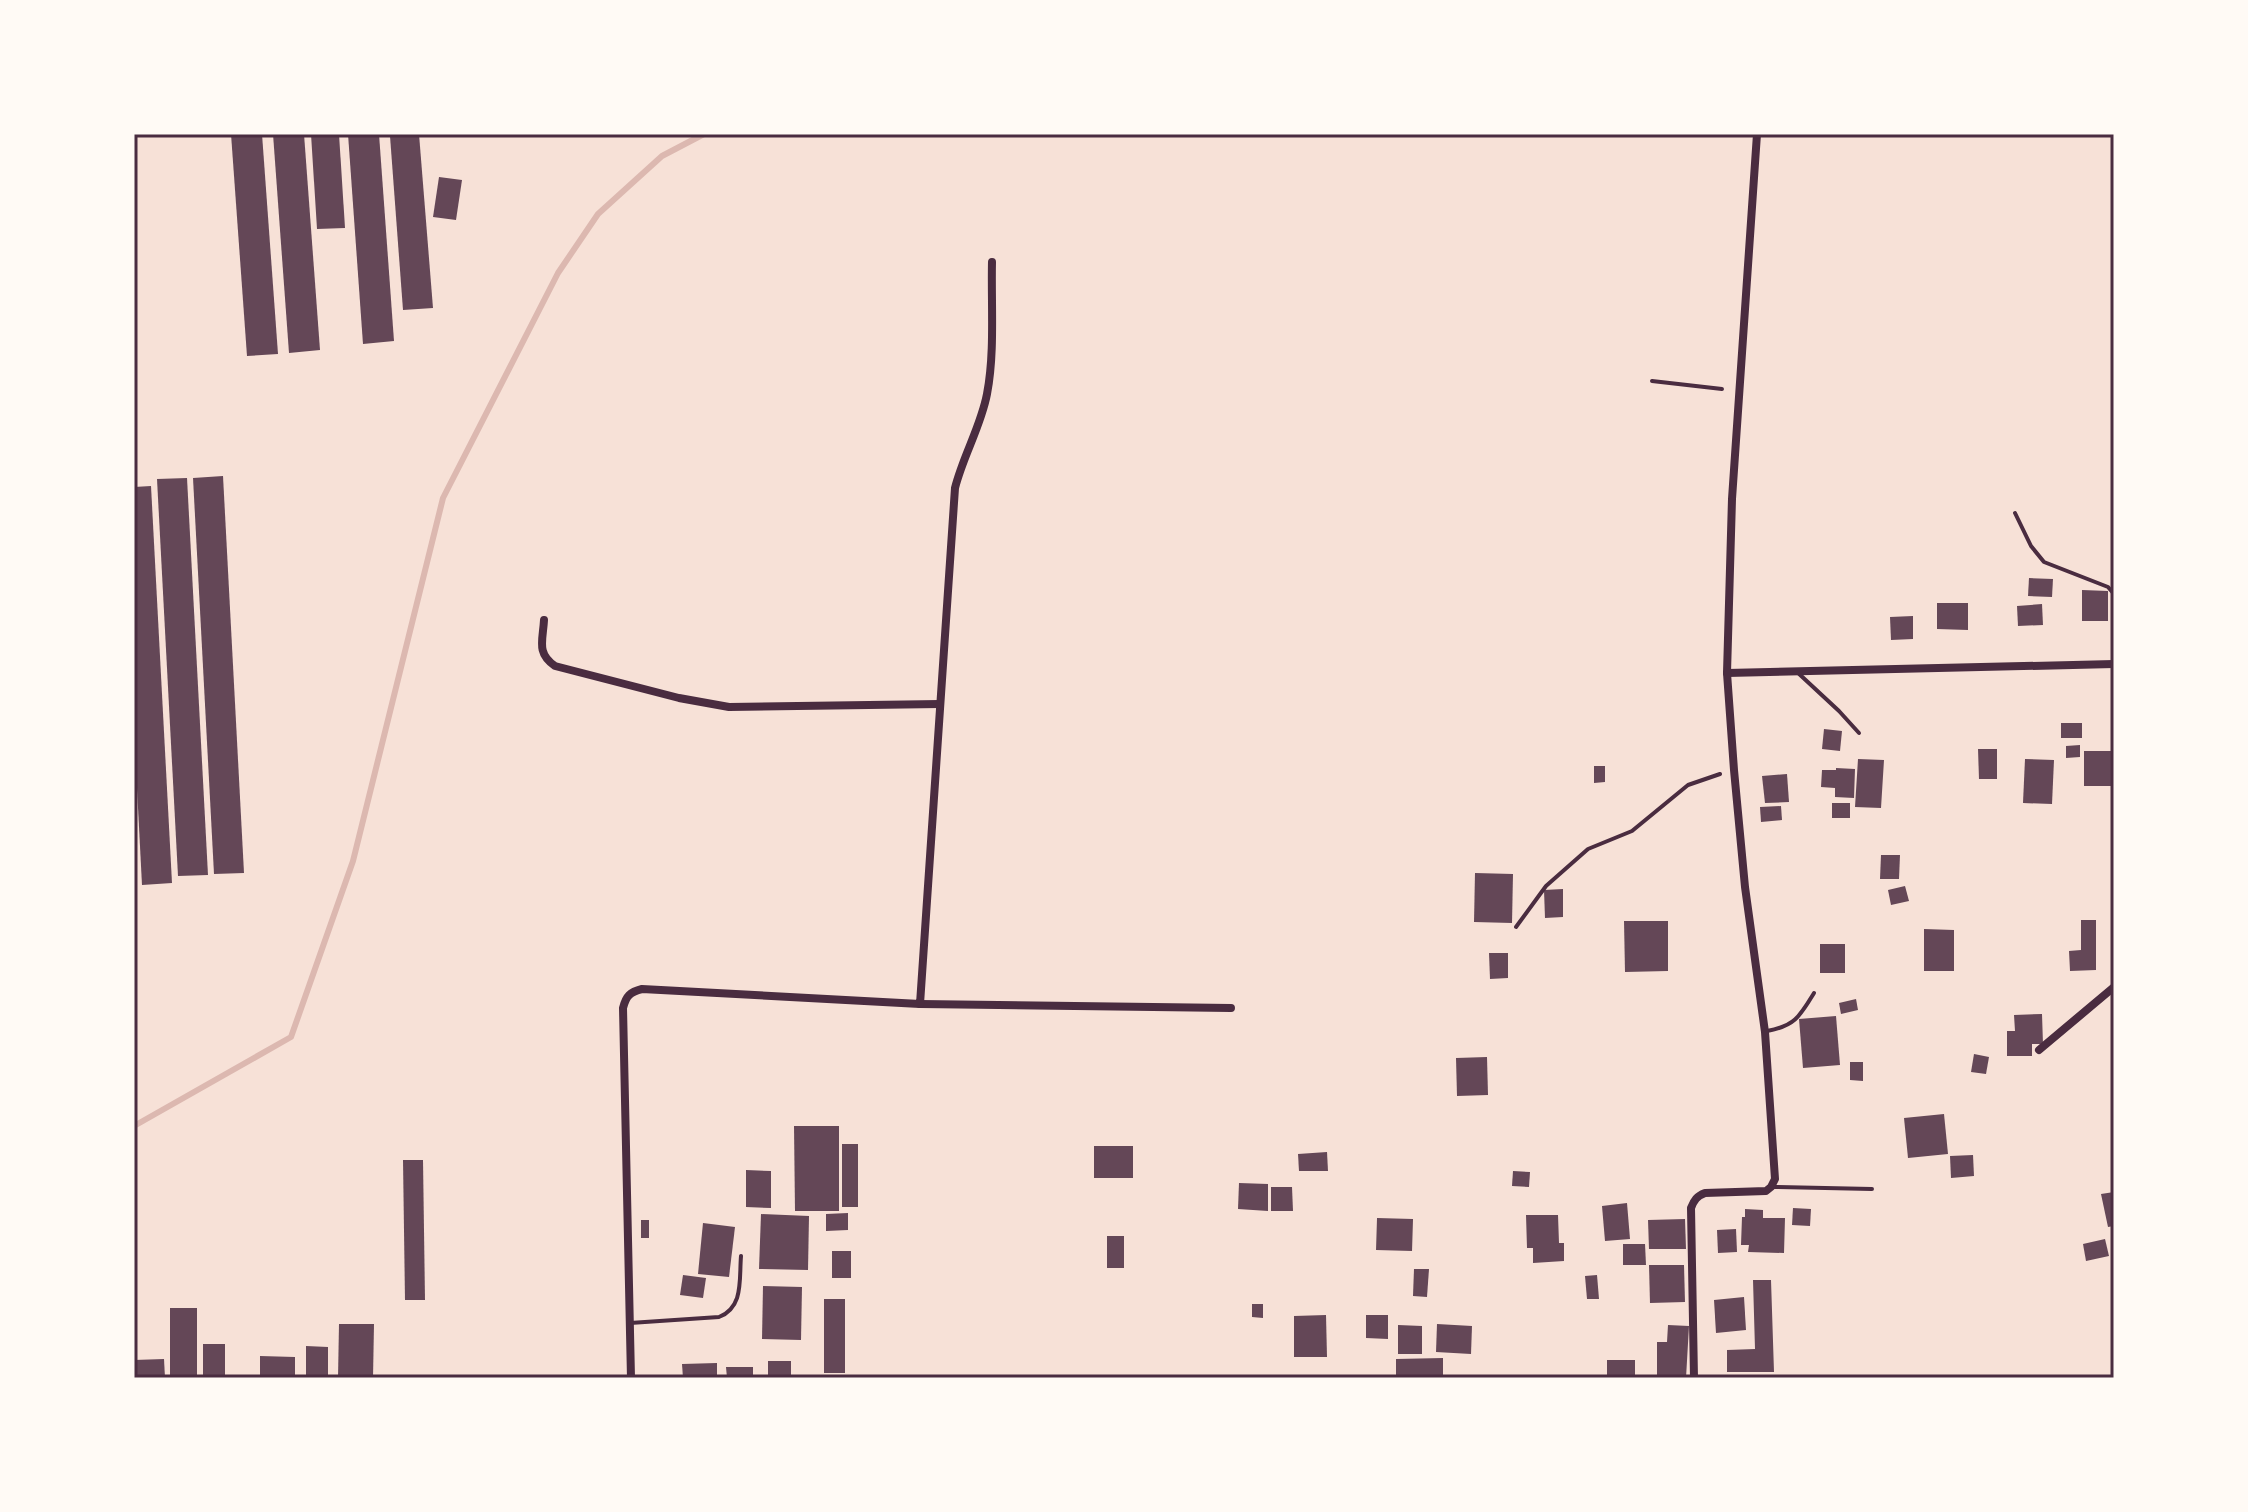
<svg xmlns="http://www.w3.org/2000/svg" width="2248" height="1512" viewBox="0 0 2248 1512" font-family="'Roboto Condensed',sans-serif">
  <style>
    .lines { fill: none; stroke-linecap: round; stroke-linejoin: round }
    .stream { stroke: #dcb8b0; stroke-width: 6 }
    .building { fill: #644757 }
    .path { stroke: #4a2c40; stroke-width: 4 }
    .service { stroke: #4a2c40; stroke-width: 4 }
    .minor { stroke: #4a2c40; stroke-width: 8 }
    .neatline { fill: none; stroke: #4a2c40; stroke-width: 3 }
  </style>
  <rect width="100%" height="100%" fill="#f7e1d7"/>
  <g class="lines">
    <!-- stream -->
    <polyline class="stream" points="134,1126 291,1037 353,861 443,498 558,273 598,214 662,156 704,134"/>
  </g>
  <!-- building -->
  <g class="building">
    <polygon points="231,134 262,134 278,354 247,356"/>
    <polygon points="273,134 304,134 320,350 289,353"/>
    <polygon points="311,134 339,134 345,228 317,229"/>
    <polygon points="348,134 379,134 394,341 363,344"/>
    <polygon points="419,134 433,308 403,310 390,136"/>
    <polygon points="439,177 462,180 456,220 433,217"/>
    <polygon points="223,476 244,873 214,874 193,478"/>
    <polygon points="187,478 208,875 178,876 157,479"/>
    <polygon points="151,486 172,883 142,885 134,730 134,487"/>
    <polygon points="2029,578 2053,579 2052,597 2028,596"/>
    <polygon points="2082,590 2108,591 2108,621 2082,621"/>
    <polygon points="1937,603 1968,603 1968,630 1937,629"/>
    <polygon points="2042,604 2043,625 2018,626 2017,606"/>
    <polygon points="1913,616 1913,639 1891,640 1890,617"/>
    <rect x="2061" y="723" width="21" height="15"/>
    <polygon points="1824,729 1842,731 1840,751 1822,749"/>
    <polygon points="2080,745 2080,757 2066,758 2066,746"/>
    <polygon points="2111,748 2114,748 2114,786 2084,786 2084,751 2111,751"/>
    <polygon points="1978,749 1997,749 1997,779 1979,779"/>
    <polygon points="1858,759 1884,760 1881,808 1855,807"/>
    <polygon points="2025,759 2054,760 2052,804 2023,803"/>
    <polygon points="1594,766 1605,766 1605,782 1594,783"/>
    <polygon points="1836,768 1855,769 1854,798 1835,797 1835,788 1821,787 1822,770 1836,770"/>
    <polygon points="1787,774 1789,802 1765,803 1762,776"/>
    <rect x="1832" y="803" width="18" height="15"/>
    <polygon points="1781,806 1782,820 1761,822 1760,807"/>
    <polygon points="1881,855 1900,855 1899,879 1880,879"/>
    <polygon points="1475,873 1513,874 1512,923 1474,922"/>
    <polygon points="1905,886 1909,901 1891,905 1888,890"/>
    <polygon points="1563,889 1563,917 1545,918 1544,890"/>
    <polygon points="2081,920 2096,920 2096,970 2070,971 2069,951 2081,950"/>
    <polygon points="1624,921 1668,921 1668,971 1625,972"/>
    <polygon points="1924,929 1954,930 1954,971 1924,971"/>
    <rect x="1820" y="944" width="25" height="29"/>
    <polygon points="1489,953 1508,953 1508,978 1490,979"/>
    <polygon points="1856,999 1858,1010 1841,1014 1839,1003"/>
    <polygon points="2042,1014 2043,1044 2032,1044 2032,1056 2007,1056 2007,1031 2015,1031 2014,1015"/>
    <polygon points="1836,1016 1840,1065 1803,1068 1799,1019"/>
    <polygon points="1974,1054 1989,1057 1986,1074 1971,1072"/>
    <polygon points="1487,1057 1488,1095 1457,1096 1456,1058"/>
    <polygon points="1850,1062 1863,1062 1863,1081 1850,1080"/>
    <polygon points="1944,1114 1948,1154 1908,1158 1904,1118"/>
    <polygon points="794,1126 839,1126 839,1211 795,1211"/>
    <rect x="842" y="1144" width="16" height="63"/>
    <rect x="1094" y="1146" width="39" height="32"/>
    <polygon points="1327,1152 1328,1171 1299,1171 1298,1154"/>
    <polygon points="1973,1155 1974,1176 1951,1178 1950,1156"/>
    <polygon points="403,1160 423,1160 425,1300 405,1300"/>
    <polygon points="746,1170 771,1171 771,1208 746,1207"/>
    <polygon points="1513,1171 1530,1172 1529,1187 1512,1186"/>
    <polygon points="1239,1183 1268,1184 1268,1211 1238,1209"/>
    <polygon points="1271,1187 1292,1187 1293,1211 1271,1211"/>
    <polygon points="2114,1192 2114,1226 2108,1227 2101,1194"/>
    <polygon points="1627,1203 1630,1239 1605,1241 1602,1206"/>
    <polygon points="1793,1208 1811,1209 1810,1226 1792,1225"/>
    <polygon points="1745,1209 1763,1210 1763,1218 1785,1218 1784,1253 1748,1252 1749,1245 1741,1245 1742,1217 1745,1217"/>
    <polygon points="848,1213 848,1230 826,1231 826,1214"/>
    <polygon points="761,1214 809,1216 808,1270 759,1269"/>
    <polygon points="1526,1215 1558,1215 1559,1243 1564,1243 1564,1261 1533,1263 1533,1248 1527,1248"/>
    <polygon points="1377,1218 1413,1219 1412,1251 1376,1250"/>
    <polygon points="1685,1219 1686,1249 1649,1249 1648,1220"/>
    <rect x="641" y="1220" width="8" height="18"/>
    <polygon points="703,1223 735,1227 729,1277 698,1274"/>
    <polygon points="1736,1229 1737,1252 1718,1253 1717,1230"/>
    <rect x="1107" y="1236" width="17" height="32"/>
    <polygon points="2105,1239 2109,1256 2086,1261 2083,1244"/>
    <polygon points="1623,1244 1645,1244 1646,1265 1623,1265"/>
    <rect x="832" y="1251" width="19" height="27"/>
    <polygon points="1649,1265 1684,1265 1685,1302 1650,1303"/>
    <polygon points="1414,1269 1429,1269 1427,1297 1413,1296"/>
    <polygon points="683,1275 706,1278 703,1298 680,1295"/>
    <polygon points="1597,1275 1599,1299 1587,1299 1585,1276"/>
    <polygon points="1753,1280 1771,1280 1774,1372 1727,1372 1727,1350 1755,1349"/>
    <polygon points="763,1286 802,1287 801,1340 762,1339"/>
    <polygon points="1744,1297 1746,1330 1716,1333 1714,1300"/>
    <rect x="824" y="1299" width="21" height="74"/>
    <polygon points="1252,1304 1263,1304 1263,1318 1252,1317"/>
    <rect x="170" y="1308" width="27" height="70"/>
    <polygon points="1326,1315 1327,1357 1294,1357 1294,1316"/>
    <polygon points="1366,1315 1388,1315 1388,1339 1366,1338"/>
    <polygon points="339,1324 374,1324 373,1378 338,1378"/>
    <polygon points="1437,1324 1472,1326 1471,1354 1436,1352"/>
    <polygon points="1398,1325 1422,1326 1422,1354 1398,1354"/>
    <polygon points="1668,1325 1689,1326 1686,1378 1657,1378 1657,1342 1667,1342"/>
    <rect x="203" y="1344" width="22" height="34"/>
    <polygon points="306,1346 328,1347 328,1378 306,1378"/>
    <polygon points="260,1356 295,1357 295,1378 260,1378"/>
    <polygon points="1443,1358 1443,1377 1396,1378 1396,1359"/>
    <polygon points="164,1359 165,1378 134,1378 134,1360"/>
    <rect x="1607" y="1360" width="28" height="18"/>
    <rect x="768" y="1361" width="23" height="15"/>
    <polygon points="717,1363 717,1378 683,1378 682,1364"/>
    <polygon points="726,1367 753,1367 753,1378 727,1378"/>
  </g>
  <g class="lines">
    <!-- path -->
    <polyline class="path" points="1516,927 1546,886 1588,849 1632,831 1688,785 1720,774"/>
    <!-- service -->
    <g class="service">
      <polyline points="1652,381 1722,389"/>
      <polyline points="2015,513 2031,546 2044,562 2108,587 2114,594"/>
      <polyline points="1797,672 1839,711 1859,733"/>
      <path d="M1767,1031c28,-5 33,-15 47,-38"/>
      <polyline points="1774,1187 1872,1189"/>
      <path d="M630,1323l89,-6c25,-10 20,-37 22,-61"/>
    </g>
    <!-- minor -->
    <g class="minor">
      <path d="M544,620c-1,20 -8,33 11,46l124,32 50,9 211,-3"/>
      <polyline points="1727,673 2114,664"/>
      <polyline points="920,1004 1231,1008"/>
      <polyline points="2039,1050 2114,987"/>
      <path d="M631,1378l-8,-370c3,-12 7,-16 19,-19l278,15 35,-516c8,-32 26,-62 32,-94 8,-41 4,-90 5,-132"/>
      <path d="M1694,1378l-3,-170c3,-8 6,-12 14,-15l61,-2 5,-4 4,-8 -10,-147 -20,-145 -11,-117 -7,-97 5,-174 25,-365"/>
    </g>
  </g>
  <!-- border -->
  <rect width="2248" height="1512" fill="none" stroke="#fffaf5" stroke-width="272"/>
  <rect x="136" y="136" width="1976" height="1240" class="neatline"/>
</svg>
